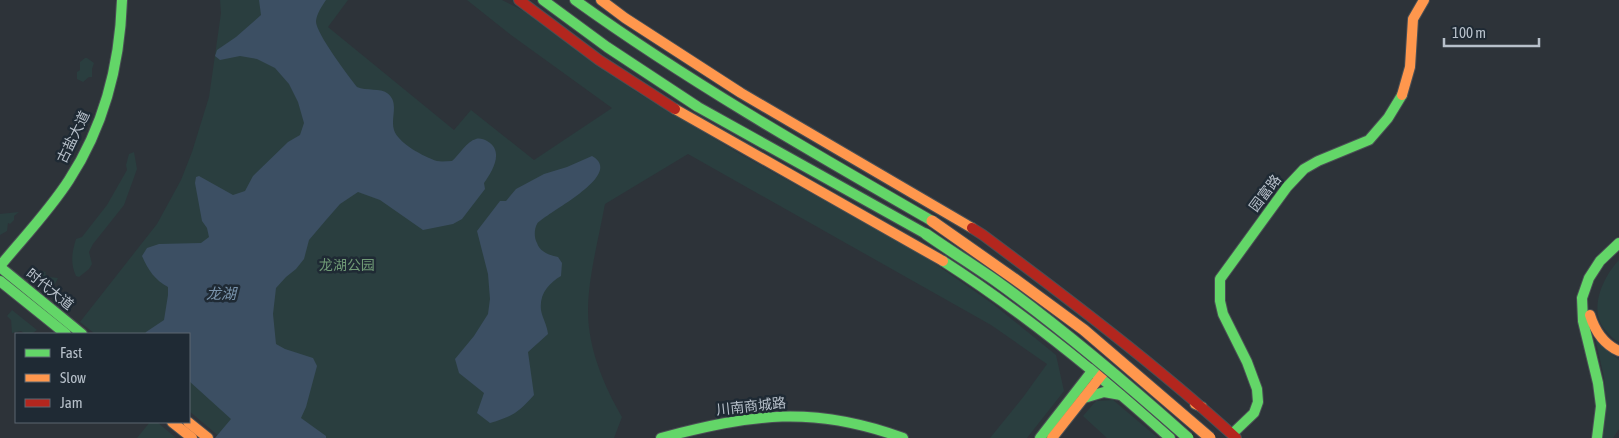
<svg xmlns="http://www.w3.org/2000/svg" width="1619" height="438" viewBox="0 0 1619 438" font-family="'Asap Condensed','Noto Sans SC',sans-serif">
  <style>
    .green { fill: #2a3e3f }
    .water { fill: #3c4f63 }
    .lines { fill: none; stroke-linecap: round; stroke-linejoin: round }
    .fast-casing { stroke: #4a4f54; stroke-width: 12 }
    .slow-casing { stroke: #4a4f54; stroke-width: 12 }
    .jam-casing { stroke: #4a4f54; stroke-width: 12 }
    .fast { stroke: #63d668; stroke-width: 10 }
    .slow { stroke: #ff974d; stroke-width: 10 }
    .jam { stroke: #b3261e; stroke-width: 10 }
    .fast-bridge-casing { stroke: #494f55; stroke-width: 13; stroke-linecap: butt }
    .slow-bridge-casing { stroke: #494f55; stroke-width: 13; stroke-linecap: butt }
    .fast-bridge { stroke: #63d668; stroke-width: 11 }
    .slow-bridge { stroke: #ff974d; stroke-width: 11 }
    .labels { text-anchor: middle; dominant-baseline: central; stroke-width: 5; stroke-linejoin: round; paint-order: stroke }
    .street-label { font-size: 14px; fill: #b7c0ca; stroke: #1f2a34 }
    .park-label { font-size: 14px; fill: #6f9975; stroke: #1f2a34 }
    .water-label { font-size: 15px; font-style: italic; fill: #7993ab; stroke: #1f2a34 }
  </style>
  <rect width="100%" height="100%" fill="#2d3339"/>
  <!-- green -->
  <g class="green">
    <path d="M220,0h128l-20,27 126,103 17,-20 63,50 78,-52 -101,-73 -44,-35h35l22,11 113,81 61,37 42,25 181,100 72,50 63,51 8,36 -37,47h-37l34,-42 23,-32 -56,-39 -303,-171 -83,50c-6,33 -17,74 -17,107 0,37 16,75 34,106l-8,21h-393l-32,-27v-77h-94l-15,-12 77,-98 24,-44 11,-28 17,-55 12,-84z"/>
    <polygon points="85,58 87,58 94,63 92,69 92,77 89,77 83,82 77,79 77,72 80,70 80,62"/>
    <path d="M134,152l3,17 -13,36 -31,39 -4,8 3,12 -3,5 -10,8 -3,-1c-6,-13 -4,-24 0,-37l6,-2 25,-32 20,-35 -1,-5 3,-11z"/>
    <polygon points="19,212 14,216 14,220 10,224 8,223 7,231 0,235 0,214"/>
    <path d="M1619,260v82c-5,-2 -8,-6 -12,-10 -20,-20 -5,-54 12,-72z"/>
    <polygon points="41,271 46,272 45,274 49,277 58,278 55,284 45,284 39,279"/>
    <path d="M12,310l25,20c-6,5 -10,6 -16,1l-9,2 -1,-13 -4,-4z"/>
    <polygon points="1594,333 1605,349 1619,360 1619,429 1613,438 1602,438 1606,407 1604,377"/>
    <polygon points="1113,400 1158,438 1107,438 1083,416 1096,401"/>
    <polygon points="150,422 157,422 176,438 137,438"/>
  </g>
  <!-- water -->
  <g class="water">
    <path d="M259,0h67c-4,6 -9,13 -10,21 -1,11 33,56 41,66 9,4 24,1 30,6 13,9 3,25 7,37 4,13 30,27 43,31 5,1 10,0 15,0 7,-6 15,-20 24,-22 3,-1 8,0 11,2 18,10 5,31 -3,42l1,6 -23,30 -9,5 -30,6 -43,-30 -22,-8 -18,12 -14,16 -17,20 -5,19 -8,10 -10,8 -10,11 -3,26 3,30 9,5 28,9 4,8 -11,41 -5,11 25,18v2h-111l16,-19 -42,-38v-47h-44l1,-2 18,-12 4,-25v-8c-13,-7 -20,-17 -26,-31l5,-8 12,-4 42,-1 8,-6 -2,-9 -5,-7 -7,-38 1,-6 3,-1 34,19 12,-4 8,-15 35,-34 12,-7 4,-12 -6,-21 -9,-18 -14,-16 -18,-9 -17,-3 -20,4 -5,-4 2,-6 19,-13 25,-22z"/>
    <path d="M592,156c34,19 -47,57 -55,68 -3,5 -3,14 0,19 3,9 12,12 21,14l4,6 -1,13c-12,7 -22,18 -20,34 1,7 6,15 7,24l-20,18 6,43c-16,18 -21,21 -44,28l-13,-10 7,-20 -25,-20 -4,-14 19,-23 14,-22 2,-15 -2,-25 -11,-43 23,-30h6l10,-12 28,-15 23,-7z"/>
  </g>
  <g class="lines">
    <defs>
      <g id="fast">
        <polyline points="543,0 607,47 698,107 926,234"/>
        <path d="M575,0c114,82 235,151 357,221"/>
        <path d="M943,261c81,52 156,113 227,177"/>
        <path d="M0,266c23,-28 49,-55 69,-86 35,-54 51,-116 53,-180"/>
        <polyline points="0,267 82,334"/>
        <polyline points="0,281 66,334"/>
        <polyline points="1084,398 1104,392 1121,395"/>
        <polyline points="1232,434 1254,413 1258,402 1257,389 1247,362 1223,314 1220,301 1220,279 1287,187 1304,169 1318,161 1369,140 1388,118 1402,95"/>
        <path d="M661,438c90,-24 152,-33 242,0"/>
        <polyline points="1040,438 1096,366"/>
        <polyline points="1597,438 1601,406 1598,383 1583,321 1582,298 1589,278 1600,261 1619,243"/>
      </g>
      <g id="slow">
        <polyline points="601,0 625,18 741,93 972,228"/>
        <polyline points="1402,95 1410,67 1413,19 1424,0"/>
        <polyline points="675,109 943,261"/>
        <path d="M1590,315c5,16 13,29 29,36"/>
        <polyline points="1195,404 1202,407"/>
        <polyline points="172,422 192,438"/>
        <polyline points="188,422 208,438"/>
        <polyline points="1052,438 1104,372"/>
      </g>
      <g id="jam">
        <polyline points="519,0 599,60 675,109"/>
        <path d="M972,228l11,7c87,65 173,130 253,203"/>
      </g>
    </defs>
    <!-- fast casing -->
    <use href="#fast" class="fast-casing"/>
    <!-- slow casing -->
    <use href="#slow" class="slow-casing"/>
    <!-- jam casing -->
    <use href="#jam" class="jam-casing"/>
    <!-- fast -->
    <use href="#fast" class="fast"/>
    <!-- slow -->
    <use href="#slow" class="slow"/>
    <!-- jam -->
    <use href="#jam" class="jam"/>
    <defs>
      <path id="fast-bridge" d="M926,234c23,16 47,31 70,47 67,48 130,102 192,157"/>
      <polyline id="slow-bridge" points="932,221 1016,280 1084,330 1210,438"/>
    </defs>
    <!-- fast-bridge casing -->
    <use href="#fast-bridge" class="fast-bridge-casing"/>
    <!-- slow-bridge casing -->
    <use href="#slow-bridge" class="slow-bridge-casing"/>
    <!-- fast-bridge -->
    <use href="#fast-bridge" class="fast-bridge"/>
    <!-- slow-bridge -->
    <use href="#slow-bridge" class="slow-bridge"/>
  </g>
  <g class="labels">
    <!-- street labels -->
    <g class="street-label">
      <text transform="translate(73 137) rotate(-64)">古盐大道</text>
      <text transform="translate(1265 193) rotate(-53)">园富路</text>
      <text transform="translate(50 289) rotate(39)">时代大道</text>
      <text transform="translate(751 406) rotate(-6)">川南商城路</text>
    </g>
    <!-- park labels -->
    <g class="park-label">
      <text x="347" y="265">龙湖公园</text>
    </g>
    <!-- water labels -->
    <g class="water-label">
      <text x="221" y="293">龙湖</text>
    </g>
  </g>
  <!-- legend -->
  <rect x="15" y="333" width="175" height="90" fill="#1f2a34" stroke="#5c6670"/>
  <rect x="25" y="349" width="25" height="8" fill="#63d668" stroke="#5c6670"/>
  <text x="60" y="358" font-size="15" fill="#b7c0ca">Fast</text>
  <rect x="25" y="374" width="25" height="8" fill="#ff974d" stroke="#5c6670"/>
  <text x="60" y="383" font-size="15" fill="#b7c0ca">Slow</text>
  <rect x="25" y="399" width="25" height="8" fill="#b3261e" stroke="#5c6670"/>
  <text x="60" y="408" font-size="15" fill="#b7c0ca">Jam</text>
  <!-- scale -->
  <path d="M1444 38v8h95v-8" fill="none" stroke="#b7c0ca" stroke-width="2.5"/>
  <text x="1452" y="38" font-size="15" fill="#b7c0ca" stroke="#1f2a34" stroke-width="4" paint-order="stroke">100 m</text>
</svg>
